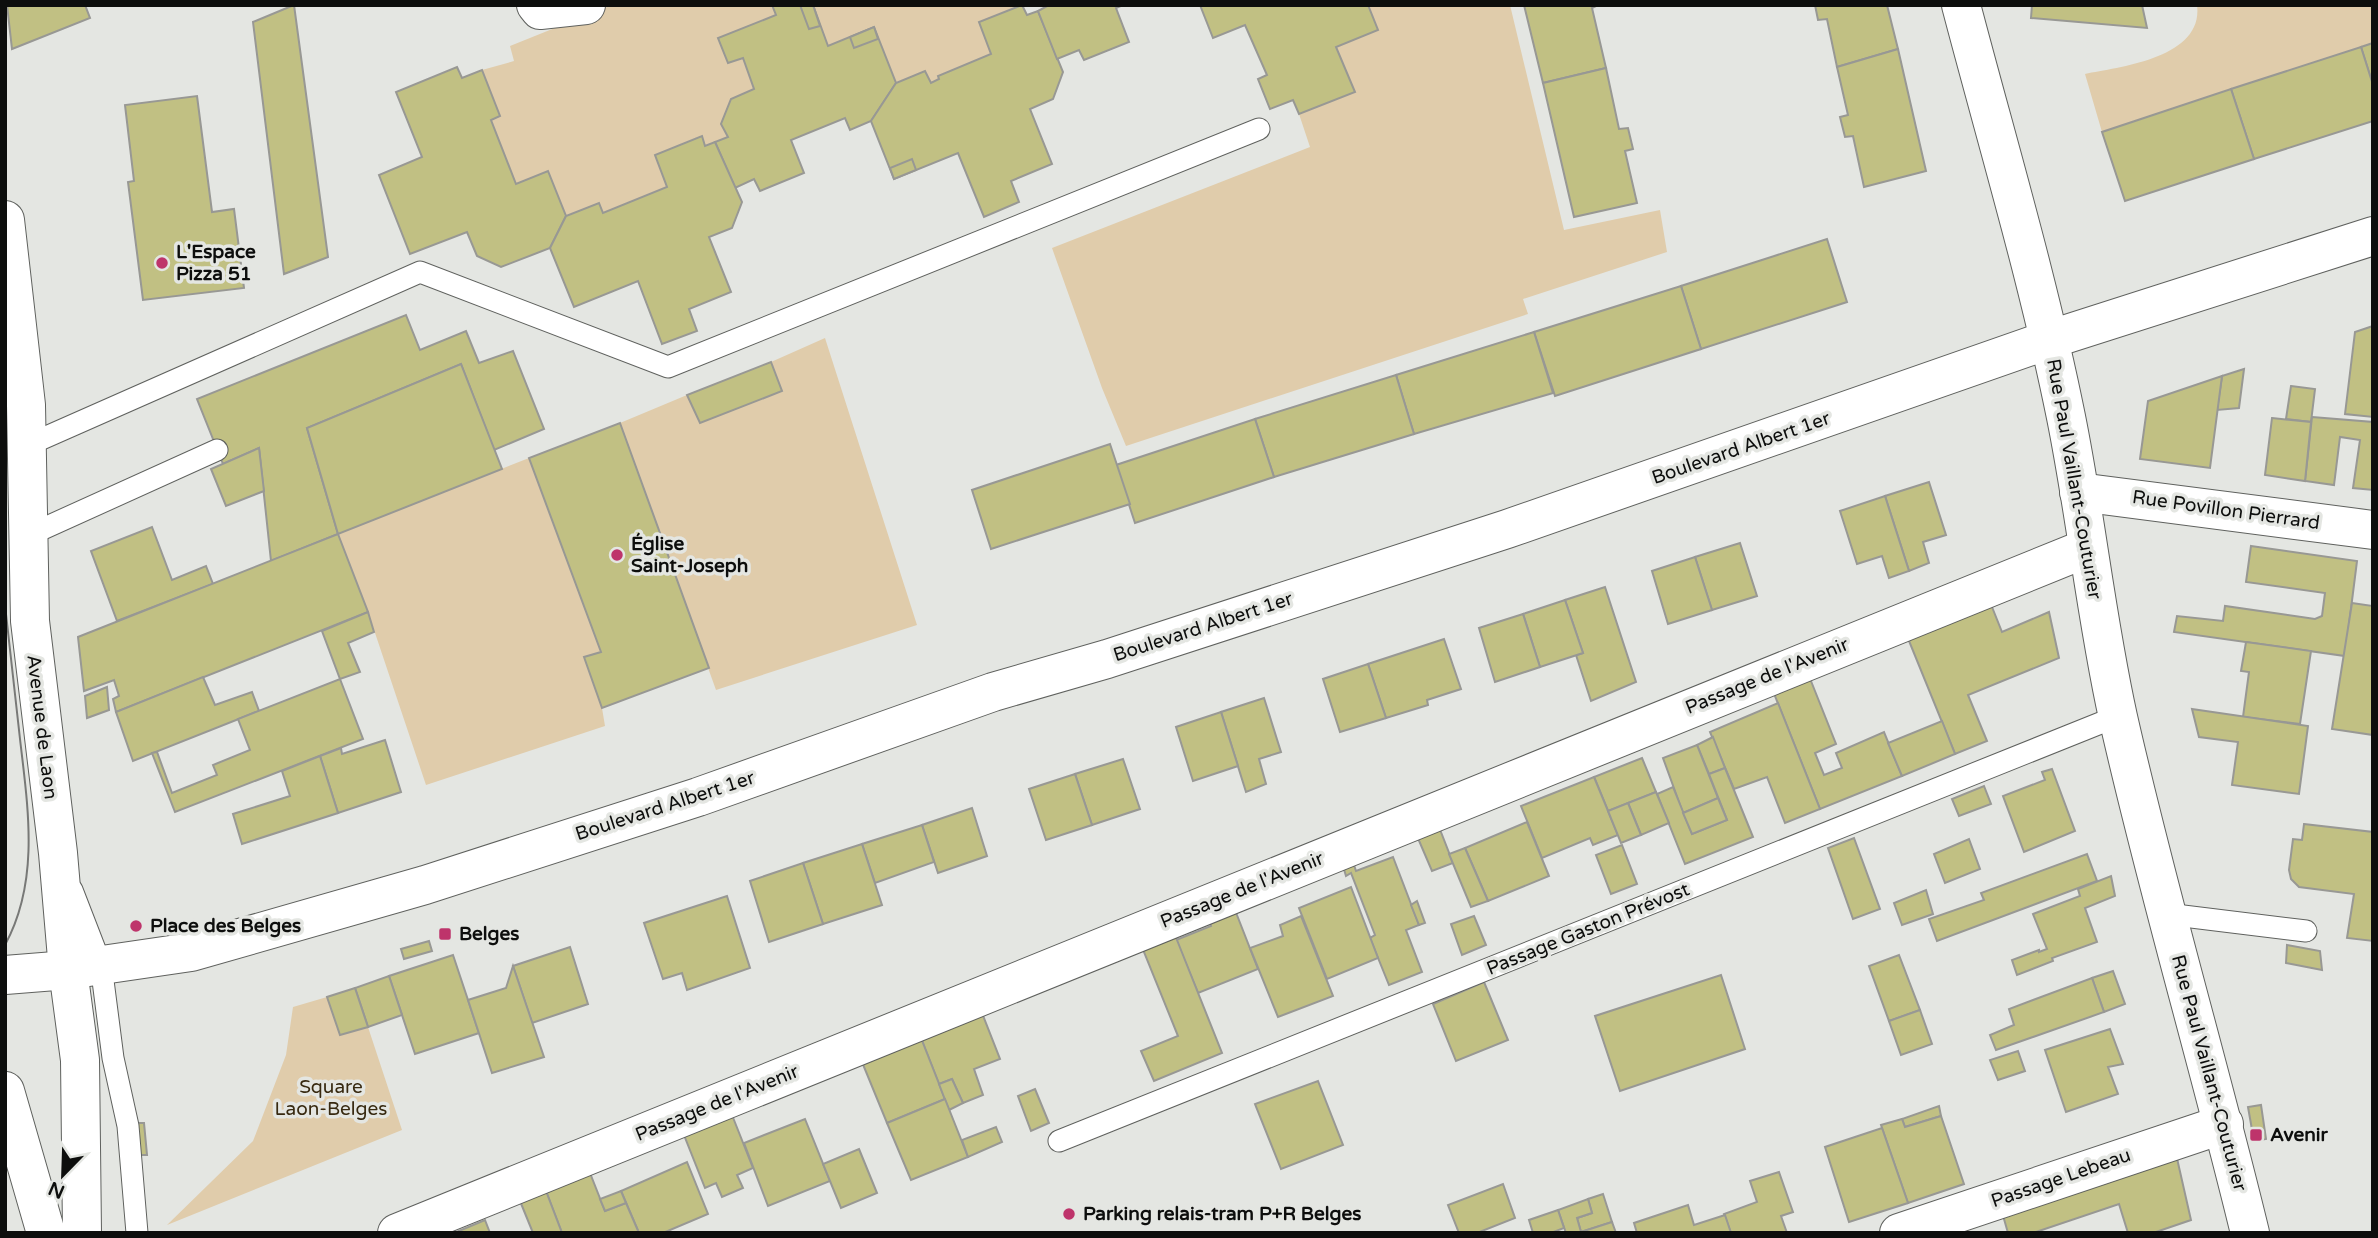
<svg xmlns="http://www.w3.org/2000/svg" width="2378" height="1238" viewBox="0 0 2378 1238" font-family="'Varela Round',sans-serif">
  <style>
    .green { fill: #e0ccab }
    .building { fill: #c1c083; stroke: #989894; stroke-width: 2 }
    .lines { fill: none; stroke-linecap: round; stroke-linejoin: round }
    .service-casing { stroke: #5f615e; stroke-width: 23 }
    .minor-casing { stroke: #5f615e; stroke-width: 40 }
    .secondary-casing { stroke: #5f615e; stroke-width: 40 }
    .service { stroke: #fff; stroke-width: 21 }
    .minor { stroke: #fff; stroke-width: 38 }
    .secondary { stroke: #fff; stroke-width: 38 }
    .tram { stroke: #787977; stroke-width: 2 }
    .poi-dot { fill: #be346b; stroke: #e4e6e2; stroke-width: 2.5 }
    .labels { text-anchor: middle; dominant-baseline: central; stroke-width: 7; stroke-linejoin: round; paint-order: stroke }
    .poi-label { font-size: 19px; font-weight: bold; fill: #0d0e0d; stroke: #e4e6e2; text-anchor: start }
    .street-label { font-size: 19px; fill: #0d0e0d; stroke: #e4e6e2 }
    .park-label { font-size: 19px; fill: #372910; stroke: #e4e6e2 }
  </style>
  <rect width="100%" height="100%" fill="#e4e6e2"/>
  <!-- green -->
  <g class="green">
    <polygon points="612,5 772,5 776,15 718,38 728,62 743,58 754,89 731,99 721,124 728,137 705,146 701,136 655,155 667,187 603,213 599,203 566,216 548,171 516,184 491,120 500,116 482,70 514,61 510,46"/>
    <polygon points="813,5 1022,5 991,54 938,76 939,79 931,83 925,71 896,83 828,46"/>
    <polygon points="1368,5 1510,5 1564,230 1660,210 1667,252 1523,299 1528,314 1126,446 1102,388 1052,248 1310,147 1299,114 1354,92 1336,47 1378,30"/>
    <path d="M2197,5h176v38l-271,89 -17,-58c35,-7 119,-16 112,-69z"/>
    <polygon points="825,338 917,625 716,690 620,423 687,395 782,391 771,362"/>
    <polygon points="529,458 601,652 584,658 602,708 605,726 426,785 368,612 338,534"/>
    <polygon points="327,997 340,1035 368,1027 402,1130 167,1225 253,1141 286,1055 293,1007"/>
  </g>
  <!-- building -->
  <g class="building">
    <polygon points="7,5 85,5 90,18 12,49"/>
    <polygon points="294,5 328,257 284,274 253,22"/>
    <polygon points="772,5 813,5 828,46 874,27 896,83 871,121 850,130 845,118 791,140 804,173 760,191 754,179 735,188 715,142 728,137 721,124 731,99 754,89 743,58 728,63 718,38 776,15"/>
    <polygon points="800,5 813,5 820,26 809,29"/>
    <polygon points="1022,5 1027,15 1038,11 1063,72 1053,99 1030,109 1052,164 1011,181 1019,202 984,217 958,153 894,179 871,121 896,83 925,71 931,83 939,79 938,76 991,54 979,22"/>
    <polygon points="1049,5 1123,5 1116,8 1129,42 1084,60 1079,50 1057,59 1038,11"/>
    <polygon points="1200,5 1368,5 1378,30 1336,47 1355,92 1299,114 1293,100 1270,109 1258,79 1267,75 1245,25 1213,38"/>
    <polygon points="1524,5 1598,5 1592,8 1606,68 1543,83"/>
    <polygon points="1815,5 1887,5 1898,49 1837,67 1827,19 1818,20"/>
    <polygon points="2032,5 2142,5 2147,28 2031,18"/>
    <polygon points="874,27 878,39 854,48 850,37"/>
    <polygon points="2373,43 2373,85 2361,47"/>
    <polygon points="2361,47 2373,85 2373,121 2254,159 2231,89"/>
    <polygon points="1898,49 1926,171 1864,187 1853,136 1845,137 1840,117 1848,115 1837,67"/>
    <polygon points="457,67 462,78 482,70 500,116 491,120 516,184 548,171 566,216 550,248 501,267 477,256 467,232 410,254 379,175 422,157 396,92"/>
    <polygon points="1606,68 1619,129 1628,128 1633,149 1625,151 1637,203 1574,217 1543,83"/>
    <polygon points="2231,89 2254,159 2125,201 2102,132"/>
    <polygon points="197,96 212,212 234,209 244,288 143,300 128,182 134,181 125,105"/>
    <polygon points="702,136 705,146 715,142 742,202 732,228 709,237 731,292 689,309 697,331 662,344 638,281 574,307 550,248 566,216 599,203 603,213 667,187 655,155"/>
    <polygon points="912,159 916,170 894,179 890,168"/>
    <polygon points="1827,239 1847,302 1701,349 1681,286"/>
    <polygon points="1681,286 1701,349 1555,396 1534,332"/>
    <polygon points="406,315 420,350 466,331 479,363 513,351 544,429 494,450 461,364 307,428 338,534 271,561 259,448 223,464 197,399"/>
    <polygon points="2373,326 2373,417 2345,414 2355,332"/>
    <polygon points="1534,332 1553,393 1414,434 1396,375"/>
    <polygon points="771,362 782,391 700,423 687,395"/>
    <polygon points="461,364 502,469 338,534 307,428"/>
    <polygon points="2244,369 2239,408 2217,410 2222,376"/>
    <polygon points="1396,375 1414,434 1274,477 1255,419"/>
    <polygon points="2222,376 2210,468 2140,459 2148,401"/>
    <polygon points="2291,386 2315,389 2311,422 2286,419"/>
    <polygon points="2312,417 2373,422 2373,490 2353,488 2360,440 2340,437 2334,485 2305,481"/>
    <polygon points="2272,418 2311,422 2305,481 2265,475"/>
    <polygon points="1255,419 1274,477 1135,523 1116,465"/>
    <polygon points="620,423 709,668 602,708 584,657 601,652 529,458"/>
    <polygon points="1110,444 1130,504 991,549 972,490"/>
    <polygon points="259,448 264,491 226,506 211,469"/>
    <polygon points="1929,482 1946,535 1923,542 1929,563 1909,571 1885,496"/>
    <polygon points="1885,496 1909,571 1889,578 1882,556 1857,564 1840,511"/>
    <polygon points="152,527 172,580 206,566 213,584 117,621 91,551"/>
    <polygon points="338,534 368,612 116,712 113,699 119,696 114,680 84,691 78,637"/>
    <polygon points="1740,543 1757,596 1712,610 1695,557"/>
    <polygon points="2251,546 2357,561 2345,656 2174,632 2177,616 2223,621 2225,606 2315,619 2322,616 2325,593 2246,582"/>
    <polygon points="1695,557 1712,610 1668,624 1652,571"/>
    <polygon points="1605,587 1636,682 1591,701 1576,655 1583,653 1565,600"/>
    <polygon points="1565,600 1583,653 1540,667 1523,614"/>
    <polygon points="1990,602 2002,632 2049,612 2059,658 1968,695 1987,741 1955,754 1907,636"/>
    <polygon points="2352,603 2373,606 2373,735 2332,729"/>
    <polygon points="368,612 374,632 348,643 360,672 340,679 322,631"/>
    <polygon points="1523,614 1540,667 1495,682 1479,628"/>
    <polygon points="1444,639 1461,689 1427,700 1428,705 1386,718 1368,664"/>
    <polygon points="2246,642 2311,651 2300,724 2243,717 2249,672 2241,671"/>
    <polygon points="1368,664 1386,718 1340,732 1323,679"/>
    <polygon points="1809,676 1836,744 1815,753 1824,775 1842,768 1836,753 1884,732 1902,776 1820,809 1773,691"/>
    <polygon points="203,677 215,705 252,692 259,711 133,761 116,712"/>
    <polygon points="340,679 363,739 175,812 152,753 157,752 172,793 217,775 213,765 250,750 238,719"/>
    <polygon points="107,687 109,710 87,718 85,696"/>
    <polygon points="1264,698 1281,752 1259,759 1266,784 1246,792 1221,712"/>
    <polygon points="1778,703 1820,809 1785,823 1767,777 1734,789 1710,732"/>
    <polygon points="2192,709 2308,726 2299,794 2232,785 2238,742 2199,737"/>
    <polygon points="1221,712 1238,766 1193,781 1176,727"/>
    <polygon points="1942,721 1955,754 1902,776 1888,743"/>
    <polygon points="1713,737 1725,768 1709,774 1697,745"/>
    <polygon points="385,740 401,792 338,813 320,756 341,748 342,754"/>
    <polygon points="1697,745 1718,798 1683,813 1663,758"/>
    <polygon points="320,756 338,813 242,844 233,814 290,796 282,771"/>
    <polygon points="1642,758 1656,792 1608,811 1594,777"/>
    <polygon points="1123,759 1140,809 1092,825 1075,774"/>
    <polygon points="1725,768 1753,837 1685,864 1657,794 1673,787 1692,834 1727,820 1709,774"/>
    <polygon points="2052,769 2075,831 2024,852 2003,796 2045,780 2042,772"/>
    <polygon points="1075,774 1092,825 1046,840 1029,789"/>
    <polygon points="1594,777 1618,835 1593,845 1590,838 1542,858 1521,806"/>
    <polygon points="1984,786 1991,804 1959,816 1952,799"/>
    <polygon points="1656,792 1669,823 1641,835 1628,803"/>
    <polygon points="1718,798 1727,820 1692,834 1683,813"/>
    <polygon points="1628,803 1641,835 1621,843 1608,811"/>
    <polygon points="972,808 987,856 938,873 922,825"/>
    <polygon points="1527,822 1549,876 1488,901 1465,848"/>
    <polygon points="2304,824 2373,832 2373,941 2347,938 2354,894 2299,887 2291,879 2289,870 2293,839 2302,840"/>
    <polygon points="922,825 934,862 875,883 862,844"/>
    <polygon points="1439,827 1453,863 1432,871 1417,836"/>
    <polygon points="1854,838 1880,909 1853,919 1828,848"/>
    <polygon points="1969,839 1980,869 1945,883 1934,854"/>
    <polygon points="862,844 882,905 823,924 803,863"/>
    <polygon points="1622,845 1637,884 1611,894 1596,855"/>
    <polygon points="1465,848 1488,901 1471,907 1449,854"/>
    <polygon points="2087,854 2097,881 1937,941 1929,919 1984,900 1981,893"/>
    <polygon points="1393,857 1419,925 1406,930 1422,972 1389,985 1370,938 1375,935 1351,873 1346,876 1343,866 1353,862 1356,871"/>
    <polygon points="803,863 823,924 769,942 750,881"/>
    <polygon points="2111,876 2115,896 2085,908 2097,942 2052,958 2053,961 2017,975 2012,960 2039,950 2039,952 2047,949 2033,914 2080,896 2078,889"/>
    <polygon points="1351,887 1378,958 1327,979 1299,908"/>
    <polygon points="1926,890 1933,914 1902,925 1894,903"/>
    <polygon points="727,896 750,968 687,990 682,973 663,979 644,923"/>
    <polygon points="1417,901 1425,923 1419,925 1411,905"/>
    <polygon points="1235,910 1258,969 1198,993 1176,940 1211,926 1209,920"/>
    <polygon points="1301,916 1333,996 1278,1017 1250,948 1283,936 1280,925"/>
    <polygon points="1474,916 1486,945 1462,955 1451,924"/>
    <polygon points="1175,935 1222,1053 1154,1081 1141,1051 1178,1036 1142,947"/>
    <polygon points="429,941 432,951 404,959 401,949"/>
    <polygon points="2287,945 2320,951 2322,970 2286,963"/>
    <polygon points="570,947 588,1004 532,1023 513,966"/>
    <polygon points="453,955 479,1033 415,1054 389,976"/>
    <polygon points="1899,955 1920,1010 1889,1021 1869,966"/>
    <polygon points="513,966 544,1057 492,1073 468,1000 506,988"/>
    <polygon points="2113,971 2125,1004 2104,1012 2092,978"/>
    <polygon points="1721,975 1745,1049 1620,1091 1595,1016"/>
    <polygon points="389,976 402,1015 368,1027 355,988"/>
    <polygon points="2092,978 2104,1012 1996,1050 1990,1035 2014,1025 2009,1009"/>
    <polygon points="1484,982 1508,1040 1456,1061 1433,1004"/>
    <polygon points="355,988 368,1027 340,1035 327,997"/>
    <polygon points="1920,1010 1932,1044 1901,1055 1889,1021"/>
    <polygon points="982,1013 1000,1059 974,1069 983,1095 963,1103 952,1079 939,1084 921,1038"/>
    <polygon points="2110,1029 2123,1064 2108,1067 2118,1094 2066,1112 2045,1050"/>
    <polygon points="921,1038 945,1099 887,1123 862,1062"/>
    <polygon points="2018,1051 2025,1071 1998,1080 1990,1060"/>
    <polygon points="952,1079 963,1103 949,1110 939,1084"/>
    <polygon points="1318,1081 1343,1145 1281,1169 1255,1104"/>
    <polygon points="1035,1089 1049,1123 1031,1131 1018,1096"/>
    <polygon points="945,1099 968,1157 911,1180 887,1123"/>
    <polygon points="2261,1105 2266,1139 2254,1141 2248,1107"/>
    <polygon points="1939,1106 1941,1116 1905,1127 1902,1119"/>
    <polygon points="732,1115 753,1168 737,1175 743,1188 722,1197 716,1183 705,1188 684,1135"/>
    <polygon points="1941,1116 1964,1184 1908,1203 1881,1125 1902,1119 1905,1127"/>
    <polygon points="805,1119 830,1181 768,1206 744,1143"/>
    <polygon points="137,1123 144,1123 147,1155 140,1155"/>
    <polygon points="996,1127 1002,1142 968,1157 962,1140"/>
    <polygon points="1882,1128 1908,1203 1849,1222 1825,1147"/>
    <polygon points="859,1149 877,1193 841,1208 823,1164"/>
    <polygon points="2176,1154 2191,1220 2153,1233 2128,1233 2119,1204 2033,1233 2008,1233 2002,1212"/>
    <polygon points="687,1162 708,1214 663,1233 639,1233 621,1191"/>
    <polygon points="1779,1172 1793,1212 1781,1216 1787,1233 1731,1233 1724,1214 1757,1202 1750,1181"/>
    <polygon points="590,1173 605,1211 626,1203 639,1233 562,1233 546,1191"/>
    <polygon points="1503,1184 1515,1218 1477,1233 1459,1233 1448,1205"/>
    <polygon points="546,1191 562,1233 533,1233 520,1201"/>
    <polygon points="621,1191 626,1203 605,1211 600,1199"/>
    <polygon points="1603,1194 1612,1222 1581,1232 1577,1218 1592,1213 1588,1199"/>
    <polygon points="1588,1199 1592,1213 1577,1218 1581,1232 1612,1222 1616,1233 1566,1233 1558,1210"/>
    <polygon points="1688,1205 1694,1225 1725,1215 1731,1233 1637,1233 1634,1223"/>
    <polygon points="1558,1210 1564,1228 1551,1233 1533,1233 1529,1220"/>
    <polygon points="485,1220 490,1233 454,1233"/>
  </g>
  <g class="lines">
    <defs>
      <g id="service">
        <polyline points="28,445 420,272 668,367 1259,129"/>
        <polyline points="27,536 217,450"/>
        <polyline points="72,890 101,965 113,1058 128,1126 137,1233"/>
        <polyline points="2167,914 2306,931"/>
        <polyline points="1059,1141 2118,716"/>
      </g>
      <g id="minor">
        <polyline points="536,5 540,10 586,5"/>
        <path d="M1961,5c36,137 77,273 105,412 20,99 30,201 52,300 39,173 90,343 132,516"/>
        <polyline points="2079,492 2373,530"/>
        <polyline points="397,1233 2087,548"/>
        <polyline points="1899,1233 2224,1124"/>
      </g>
      <g id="secondary">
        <polyline points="5,220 26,405 30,621 58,853 68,970 80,1060 82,1233"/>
        <polyline points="5,975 68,970 191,952 425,885 698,797 993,692 1107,659 1507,529 2048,340 2373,236"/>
        <polyline points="5,1091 46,1233"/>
      </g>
    </defs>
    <!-- service casing -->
    <use href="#service" class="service-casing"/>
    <!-- minor casing -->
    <use href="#minor" class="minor-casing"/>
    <!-- secondary casing -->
    <use href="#secondary" class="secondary-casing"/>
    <!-- service -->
    <use href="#service" class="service"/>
    <!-- minor -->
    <use href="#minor" class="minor"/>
    <!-- secondary -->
    <use href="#secondary" class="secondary"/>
    <!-- tram -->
    <g class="tram">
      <path d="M5,605c5,45 10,89 15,134 8,69 20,142 -15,206"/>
      <polyline points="5,814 5,858"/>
    </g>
  </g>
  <!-- markers -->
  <g class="poi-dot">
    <circle cx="162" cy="263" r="7"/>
    <circle cx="617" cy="555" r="7"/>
    <circle cx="136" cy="926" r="7"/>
    <rect x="438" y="927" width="14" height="14" rx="3.5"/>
    <rect x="2249" y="1128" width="14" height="14" rx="3.5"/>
    <circle cx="1069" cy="1214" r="7"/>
  </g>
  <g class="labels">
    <!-- poi labels -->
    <g class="poi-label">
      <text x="176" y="252">L'Espace<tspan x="176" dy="22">Pizza 51</tspan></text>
      <text x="631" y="544">Église<tspan x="631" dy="22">Saint-Joseph</tspan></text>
      <text x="150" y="926">Place des Belges</text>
      <text x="459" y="934">Belges</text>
      <text x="2270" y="1135">Avenir</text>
      <text x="1083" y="1214">Parking relais-tram P+R Belges</text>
    </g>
    <!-- street labels -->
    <g class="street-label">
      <text transform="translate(1741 448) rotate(-19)">Boulevard Albert 1er</text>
      <text transform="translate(2074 479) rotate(80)">Rue Paul Vaillant-Couturier</text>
      <text transform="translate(2226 510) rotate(8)">Rue Povillon Pierrard</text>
      <text transform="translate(1203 627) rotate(-18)">Boulevard Albert 1er</text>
      <text transform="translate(1767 676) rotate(-22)">Passage de l'Avenir</text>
      <text transform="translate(42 727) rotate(83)">Avenue de Laon</text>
      <text transform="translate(665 806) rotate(-18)">Boulevard Albert 1er</text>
      <text transform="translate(1242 890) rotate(-22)">Passage de l'Avenir</text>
      <text transform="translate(1588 929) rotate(-22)">Passage Gaston Prévost</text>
      <text transform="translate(2209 1073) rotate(75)">Rue Paul Vaillant-Couturier</text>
      <text transform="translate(717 1103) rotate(-22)">Passage de l'Avenir</text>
      <text transform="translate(2061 1178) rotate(-19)">Passage Lebeau</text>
    </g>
    <!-- park labels -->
    <g class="park-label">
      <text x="331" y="1087">Square<tspan x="331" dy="22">Laon-Belges</tspan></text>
    </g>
  </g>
  <!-- border -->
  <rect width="2378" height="1238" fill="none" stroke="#0d0e0d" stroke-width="14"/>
  <!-- north arrow -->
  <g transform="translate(63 1175) rotate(203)" stroke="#e4e6e2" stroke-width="5" paint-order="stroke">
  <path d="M0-5L12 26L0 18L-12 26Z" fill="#0d0e0d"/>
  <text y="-10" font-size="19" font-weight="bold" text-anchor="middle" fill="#0d0e0d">N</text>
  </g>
</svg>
